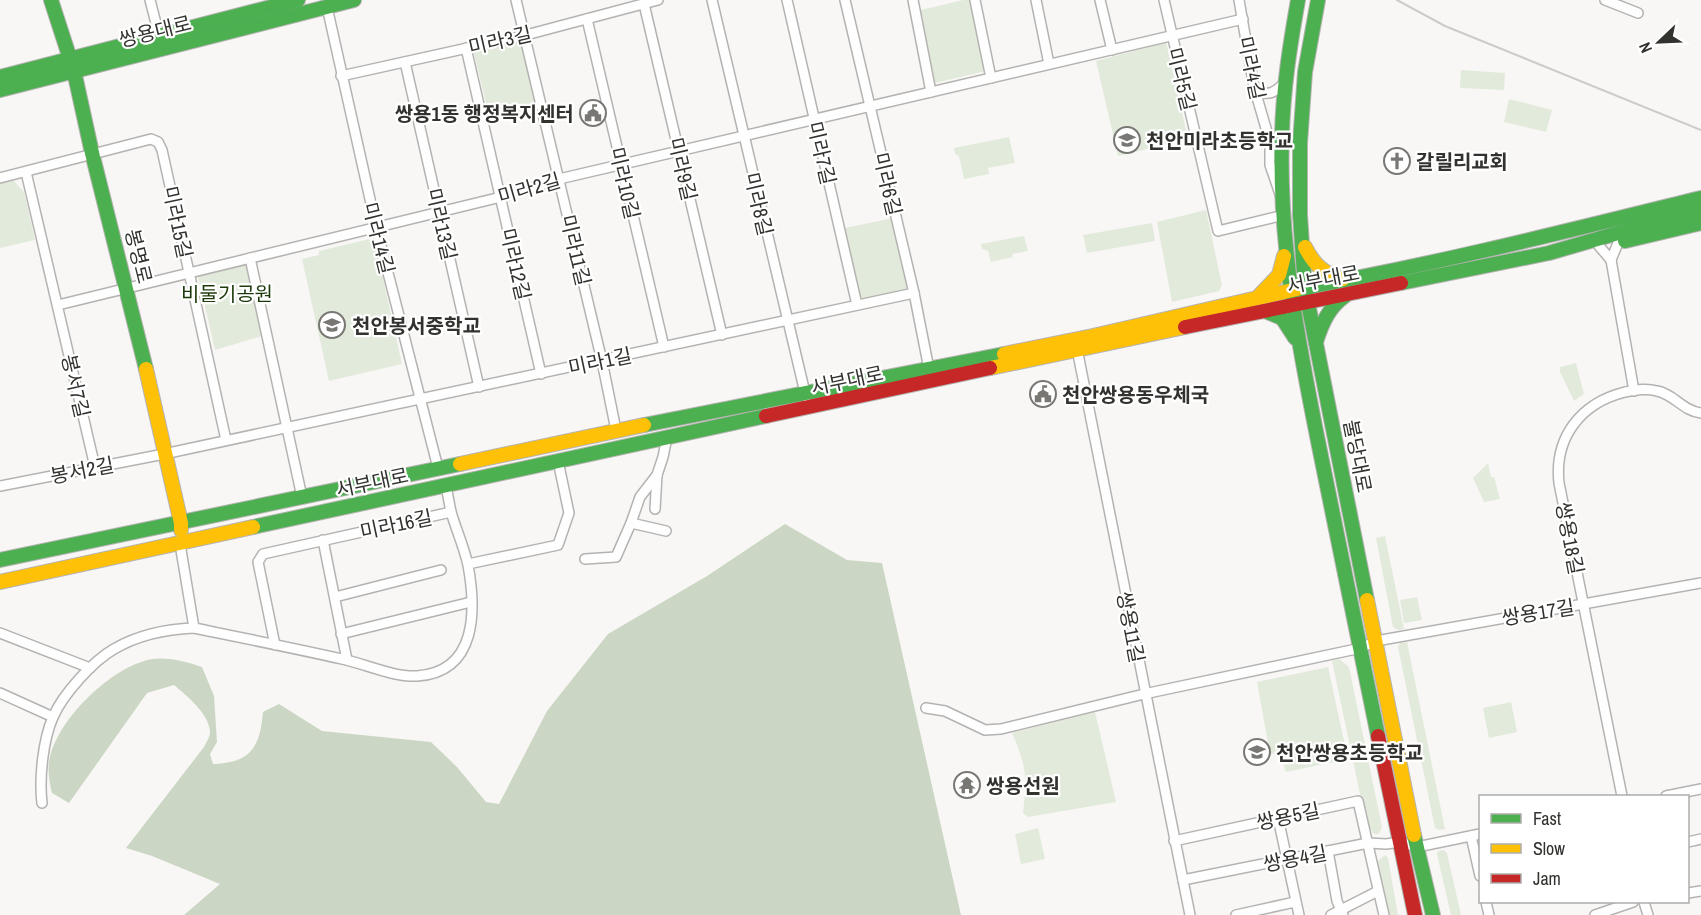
<svg xmlns="http://www.w3.org/2000/svg" width="1701" height="915" viewBox="0 0 1701 915" font-family="'Archivo Narrow','Noto Sans KR',sans-serif">
  <style>
    .green { fill: #e2eadc }
    .forest { fill: #cbd7c4 }
    .lines { fill: none; stroke-linecap: round; stroke-linejoin: round }
    .street-casing { stroke: #b4b3b1; stroke-width: 12 }
    .fast-casing { stroke: #b4b3b1; stroke-width: 16 }
    .slow-casing { stroke: #b4b3b1; stroke-width: 16 }
    .jam-casing { stroke: #b4b3b1; stroke-width: 16 }
    .street { stroke: #fefefe; stroke-width: 9 }
    .fast { stroke: #4caf50; stroke-width: 14 }
    .slow { stroke: #ffc107; stroke-width: 14 }
    .jam { stroke: #c62828; stroke-width: 14 }
    .rail { stroke: #cbcbca; stroke-width: 2 }
    .labels { text-anchor: middle; dominant-baseline: central; stroke-width: 4.5; stroke-linejoin: round; paint-order: stroke }
    .street-label { font-size: 20px; fill: #32322f; stroke: #fff }
    .poi-label { font-size: 20px; font-weight: bold; fill: #32322f; stroke: #fff; text-anchor: start }
    .park-label { font-size: 20px; fill: #1b390b; stroke: #fff }
  </style>
  <rect width="100%" height="100%" fill="#f9f7f5"/>
  <!-- green -->
  <g class="green">
    <polygon points="963,0 972,0 986,71 935,83 921,10"/>
    <polygon points="520,38 542,106 490,119 474,54 477,50"/>
    <polygon points="1166,42 1188,139 1118,156 1096,61"/>
    <polygon points="1461,70 1505,73 1504,90 1460,88"/>
    <polygon points="1509,99 1552,110 1546,132 1504,122"/>
    <polygon points="1009,137 1015,163 988,168 989,174 964,179 959,156 955,154 954,148"/>
    <polygon points="13,180 24,192 35,240 0,248 0,183"/>
    <polygon points="1206,210 1222,285 1219,291 1172,302 1157,222"/>
    <polygon points="893,218 908,287 906,290 862,299 859,296 845,228"/>
    <polygon points="1152,223 1155,241 1087,253 1083,235"/>
    <polygon points="1024,236 1028,251 1012,254 1013,257 991,262 988,251 982,249 981,244"/>
    <polygon points="374,238 402,364 329,381 302,259 319,255 319,251"/>
    <polygon points="242,263 247,266 262,336 215,350 198,277 200,272"/>
    <polygon points="1576,363 1584,394 1574,401 1560,372 1560,367"/>
    <polygon points="1488,463 1491,477 1494,477 1500,499 1484,502 1473,478"/>
    <polygon points="1385,536 1404,629 1398,630 1393,627 1376,538"/>
    <polygon points="1417,597 1422,620 1404,623 1400,600"/>
    <polygon points="1407,642 1445,829 1439,830 1435,828 1398,647 1400,643"/>
    <polygon points="1339,659 1349,667 1382,827 1379,834 1374,834 1370,828 1360,794 1332,661"/>
    <polygon points="1328,667 1348,759 1286,772 1280,753 1270,754 1257,682"/>
    <polygon points="1511,702 1517,732 1489,738 1483,708"/>
    <path d="M1095,712l21,90 -88,15 -5,-4c4,-36 4,-46 -11,-80z"/>
    <polygon points="1038,828 1045,859 1021,864 1015,834"/>
    <polygon points="1444,850 1447,853 1461,915 1451,915 1437,854 1438,851"/>
    <polygon points="1385,855 1388,858 1398,915 1388,915 1376,863"/>
  </g>
  <!-- forest -->
  <path class="forest" d="M785,524l62,36 35,3 79,352h-777l36,-31 -68,-28 -26,-8 78,-101c2,-4 5,-9 6,-13 1,-19 -23,-38 -36,-49l-27,8 -78,110 -17,-10c-3,-11 -5,-25 -2,-36 9,-38 57,-85 94,-96 19,-6 40,0 58,6l12,29 3,46 -7,12 3,10c38,-1 47,-17 50,-52l16,-8 43,27 109,11 26,25 29,35 13,2 48,-93 61,-77 99,-58z"/>
  <g class="lines">
    <defs>
      <g id="street">
        <polyline points="150,0 159,35"/>
        <polyline points="516,0 602,361 616,430"/>
        <polyline points="712,0 806,397"/>
        <polyline points="787,0 857,305"/>
        <polyline points="845,0 914,293 929,369"/>
        <polyline points="913,0 931,92"/>
        <polyline points="975,0 991,78"/>
        <polyline points="1036,0 1049,64"/>
        <polyline points="1100,0 1112,50"/>
        <polyline points="1164,0 1218,231 1284,215"/>
        <polyline points="1239,0 1254,87 1270,142 1270,165 1280,194"/>
        <polyline points="1605,0 1638,13"/>
        <polyline points="644,4 722,335"/>
        <polyline points="327,7 376,226 438,468"/>
        <polyline points="587,19 664,347"/>
        <polyline points="466,48 541,374"/>
        <polyline points="405,62 479,387"/>
        <polyline points="341,76 526,35 658,0"/>
        <path d="M1255,91c14,5 20,2 30,-9"/>
        <polyline points="26,172 95,467"/>
        <polyline points="0,178 151,139 158,142 162,150 226,440"/>
        <polyline points="1599,246 1611,260 1618,243"/>
        <polyline points="250,258 302,497"/>
        <polyline points="1611,260 1634,391"/>
        <polyline points="58,305 501,197 559,179 1243,19"/>
        <polyline points="1076,344 1190,915"/>
        <polyline points="0,486 164,454 914,293"/>
        <polyline points="446,486 451,512"/>
        <polyline points="655,509 657,475"/>
        <polyline points="631,523 666,531"/>
        <polyline points="323,540 347,660"/>
        <path d="M180,544l14,84c49,10 99,20 148,31 24,5 50,18 75,17 61,-4 59,-67 51,-111 -4,-18 -12,-36 -17,-53l-188,42 -5,8 17,83"/>
        <polyline points="585,559 616,557 631,523 640,497 657,475 663,457 667,437"/>
        <polyline points="468,564 558,545 569,513 558,461"/>
        <polyline points="335,597 441,570"/>
        <polyline points="0,633 90,668"/>
        <polyline points="341,634 471,602"/>
        <polyline points="0,693 53,717"/>
        <polyline points="926,708 945,711 985,730 1001,729 1144,694 1361,648 1376,641 1701,583"/>
        <path d="M1622,796l-63,-313c-5,-46 22,-80 66,-91 11,-2 21,-4 32,-1 17,3 26,20 44,22"/>
        <polyline points="1666,796 1701,789"/>
        <path d="M42,803c-3,-25 1,-63 11,-86 10,-23 40,-56 61,-68 24,-14 53,-20 80,-21"/>
        <polyline points="1278,818 1299,915"/>
        <polyline points="1471,836 1480,876"/>
        <polyline points="1174,841 1358,801 1384,915"/>
        <polyline points="1688,842 1701,839"/>
        <polyline points="1328,851 1337,901 1343,915"/>
        <polyline points="1183,880 1368,843 1386,844 1400,842 1417,847 1480,834"/>
        <polyline points="1688,893 1701,891"/>
        <polyline points="1486,902 1489,915"/>
        <polyline points="1644,902 1648,915"/>
        <polyline points="1236,915 1295,902"/>
        <polyline points="1331,915 1378,891"/>
        <polyline points="1595,915 1633,902"/>
      </g>
      <g id="fast">
        <polyline points="51,0 74,71 92,153 146,369"/>
        <path d="M1298,0c-8,45 -15,89 -16,135 -4,106 17,212 38,316 19,95 39,190 58,285"/>
        <polyline points="1318,0 1305,72 1300,143 1300,215 1305,288 1367,600"/>
        <polyline points="0,77 298,0"/>
        <polyline points="0,90 354,0"/>
        <polyline points="1625,241 1701,223"/>
        <polyline points="1401,283 1549,253 1701,209"/>
        <path d="M1297,289c136,-24 270,-58 404,-91"/>
        <polyline points="1265,311 1282,318 1295,338"/>
        <path d="M1316,342c6,-19 13,-35 29,-46"/>
        <polyline points="644,425 1004,354"/>
        <polyline points="253,527 766,416"/>
        <polyline points="0,560 460,464"/>
        <polyline points="1414,835 1433,915"/>
      </g>
      <g id="slow">
        <path d="M1305,247c9,18 19,27 38,32"/>
        <polyline points="1258,297 1279,275 1284,256"/>
        <polyline points="1004,354 1093,336 1297,289"/>
        <polyline points="990,368 1185,327"/>
        <polyline points="146,369 181,523 181,530"/>
        <polyline points="460,464 644,425"/>
        <polyline points="0,582 253,527"/>
        <polyline points="1367,600 1414,835"/>
      </g>
      <g id="jam">
        <polyline points="1185,327 1401,283"/>
        <polyline points="766,416 990,368"/>
        <polyline points="1378,736 1415,915"/>
      </g>
    </defs>
    <!-- street casing -->
    <use href="#street" class="street-casing"/>
    <!-- fast casing -->
    <use href="#fast" class="fast-casing"/>
    <!-- slow casing -->
    <use href="#slow" class="slow-casing"/>
    <!-- jam casing -->
    <use href="#jam" class="jam-casing"/>
    <!-- street -->
    <use href="#street" class="street"/>
    <!-- fast -->
    <use href="#fast" class="fast"/>
    <!-- slow -->
    <use href="#slow" class="slow"/>
    <!-- jam -->
    <use href="#jam" class="jam"/>
    <!-- rail -->
    <polyline class="rail" points="1397,0 1445,26 1701,130"/>
  </g>
  <!-- icons -->
  <defs>
    <symbol id="civic-ring" viewBox="-11 -11 22 22"><circle r="9.5" fill="#fff" stroke="#787774" stroke-width="1.5"/><path d="M-.6-6.5H3V-4.5H.6V-3L4-1V1h2V6H-6V1h2V-1L-.6-3ZM-1.2 2.5V6h2.4V2.5Z" fill="#787774"/></symbol>
    <symbol id="school-ring" viewBox="-11 -11 22 22"><circle r="9.5" fill="#fff" stroke="#787774" stroke-width="1.5"/><path d="M0-5L7-2L0 1L-7-2ZM-4 1L0 2.5L4 1V4Q0 6-4 4Z" fill="#787774"/></symbol>
    <symbol id="church-ring" viewBox="-11 -11 22 22"><circle r="9.5" fill="#fff" stroke="#787774" stroke-width="1.5"/><path d="M-1.2-6h2.4v3.5h3.3v2.4h-3.3V6h-2.4V-.1h-3.3v-2.4h3.3Z" fill="#787774"/></symbol>
    <symbol id="temple-ring" viewBox="-11 -11 22 22"><circle r="9.5" fill="#fff" stroke="#787774" stroke-width="1.5"/><path d="M0-6L5-2H3V0L6.5 2.5H4V6H1.5V3h-3V6H-4V2.5H-6.5L-3 0V-2H-5Z" fill="#787774"/></symbol>
  </defs>
  <g fill-rule="evenodd">
    <use href="#civic-ring" x="578" y="98" width="30" height="30"/>
    <use href="#school-ring" x="1112" y="125" width="30" height="30"/>
    <use href="#church-ring" x="1382" y="146" width="30" height="30"/>
    <use href="#school-ring" x="317" y="310" width="30" height="30"/>
    <use href="#civic-ring" x="1028" y="379" width="30" height="30"/>
    <use href="#school-ring" x="1242" y="737" width="30" height="30"/>
    <use href="#temple-ring" x="952" y="770" width="30" height="30"/>
  </g>
  <g class="labels">
    <!-- street labels -->
    <g class="street-label">
      <text transform="translate(155 31) rotate(-14)">쌍용대로</text>
      <text transform="translate(500 40) rotate(-13)">미라3길</text>
      <text transform="translate(1252 68) rotate(78)">미라4길</text>
      <text transform="translate(1182 79) rotate(76)">미라5길</text>
      <text transform="translate(822 153) rotate(77)">미라7길</text>
      <text transform="translate(683 169) rotate(77)">미라9길</text>
      <text transform="translate(625 183) rotate(77)">미라10길</text>
      <text transform="translate(888 184) rotate(77)">미라6길</text>
      <text transform="translate(529 188) rotate(-16)">미라2길</text>
      <text transform="translate(759 204) rotate(77)">미라8길</text>
      <text transform="translate(178 222) rotate(78)">미라15길</text>
      <text transform="translate(442 224) rotate(77)">미라13길</text>
      <text transform="translate(379 238) rotate(76)">미라14길</text>
      <text transform="translate(576 250) rotate(77)">미라11길</text>
      <text transform="translate(139 256) rotate(76)">봉명로</text>
      <text transform="translate(516 264) rotate(77)">미라12길</text>
      <text transform="translate(1323 279) rotate(-11)">서부대로</text>
      <text transform="translate(600 361) rotate(-12)">미라1길</text>
      <text transform="translate(847 380) rotate(-12)">서부대로</text>
      <text transform="translate(76 386) rotate(77)">봉서7길</text>
      <text transform="translate(1358 456) rotate(79)">불당대로</text>
      <text transform="translate(82 470) rotate(-11)">봉서2길</text>
      <text transform="translate(372 482) rotate(-12)">서부대로</text>
      <text transform="translate(396 524) rotate(-12)">미라16길</text>
      <text transform="translate(1570 538) rotate(79)">쌍용18길</text>
      <text transform="translate(1538 612) rotate(-9)">쌍용17길</text>
      <text transform="translate(1131 627) rotate(79)">쌍용11길</text>
      <text transform="translate(1288 816) rotate(-12)">쌍용5길</text>
      <text transform="translate(1295 858) rotate(-11)">쌍용4길</text>
    </g>
    <!-- poi labels -->
    <g class="poi-label">
      <text x="574" y="113" text-anchor="end">쌍용1동 행정복지센터</text>
      <text x="1146" y="140">천안미라초등학교</text>
      <text x="1416" y="161">갈릴리교회</text>
      <text x="352" y="325">천안봉서중학교</text>
      <text x="1062" y="394">천안쌍용동우체국</text>
      <text x="1276" y="752">천안쌍용초등학교</text>
      <text x="986" y="785">쌍용선원</text>
    </g>
    <!-- park labels -->
    <g class="park-label">
      <text x="227" y="293">비둘기공원</text>
    </g>
  </g>
  <!-- legend -->
  <rect x="1479" y="795" width="210" height="108" fill="#ffffff" stroke="#adadac" stroke-width="1.5"/>
  <rect x="1491" y="814" width="30" height="9" fill="#4caf50" stroke="#adadac" stroke-width="1.5"/>
  <text x="1533" y="825" font-size="18" fill="#32322f">Fast</text>
  <rect x="1491" y="844" width="30" height="9" fill="#ffc107" stroke="#adadac" stroke-width="1.5"/>
  <text x="1533" y="855" font-size="18" fill="#32322f">Slow</text>
  <rect x="1491" y="874" width="30" height="9" fill="#c62828" stroke="#adadac" stroke-width="1.5"/>
  <text x="1533" y="885" font-size="18" fill="#32322f">Jam</text>
  <!-- north arrow -->
  <g transform="translate(1659 42) rotate(247)" stroke="#ffffff" stroke-width="4.5" paint-order="stroke">
  <path d="M0-4.5L10 22L0 15L-10 22Z" fill="#32322f"/>
  <text y="-9" font-size="16" font-weight="bold" text-anchor="middle" fill="#32322f">N</text>
  </g>
</svg>
